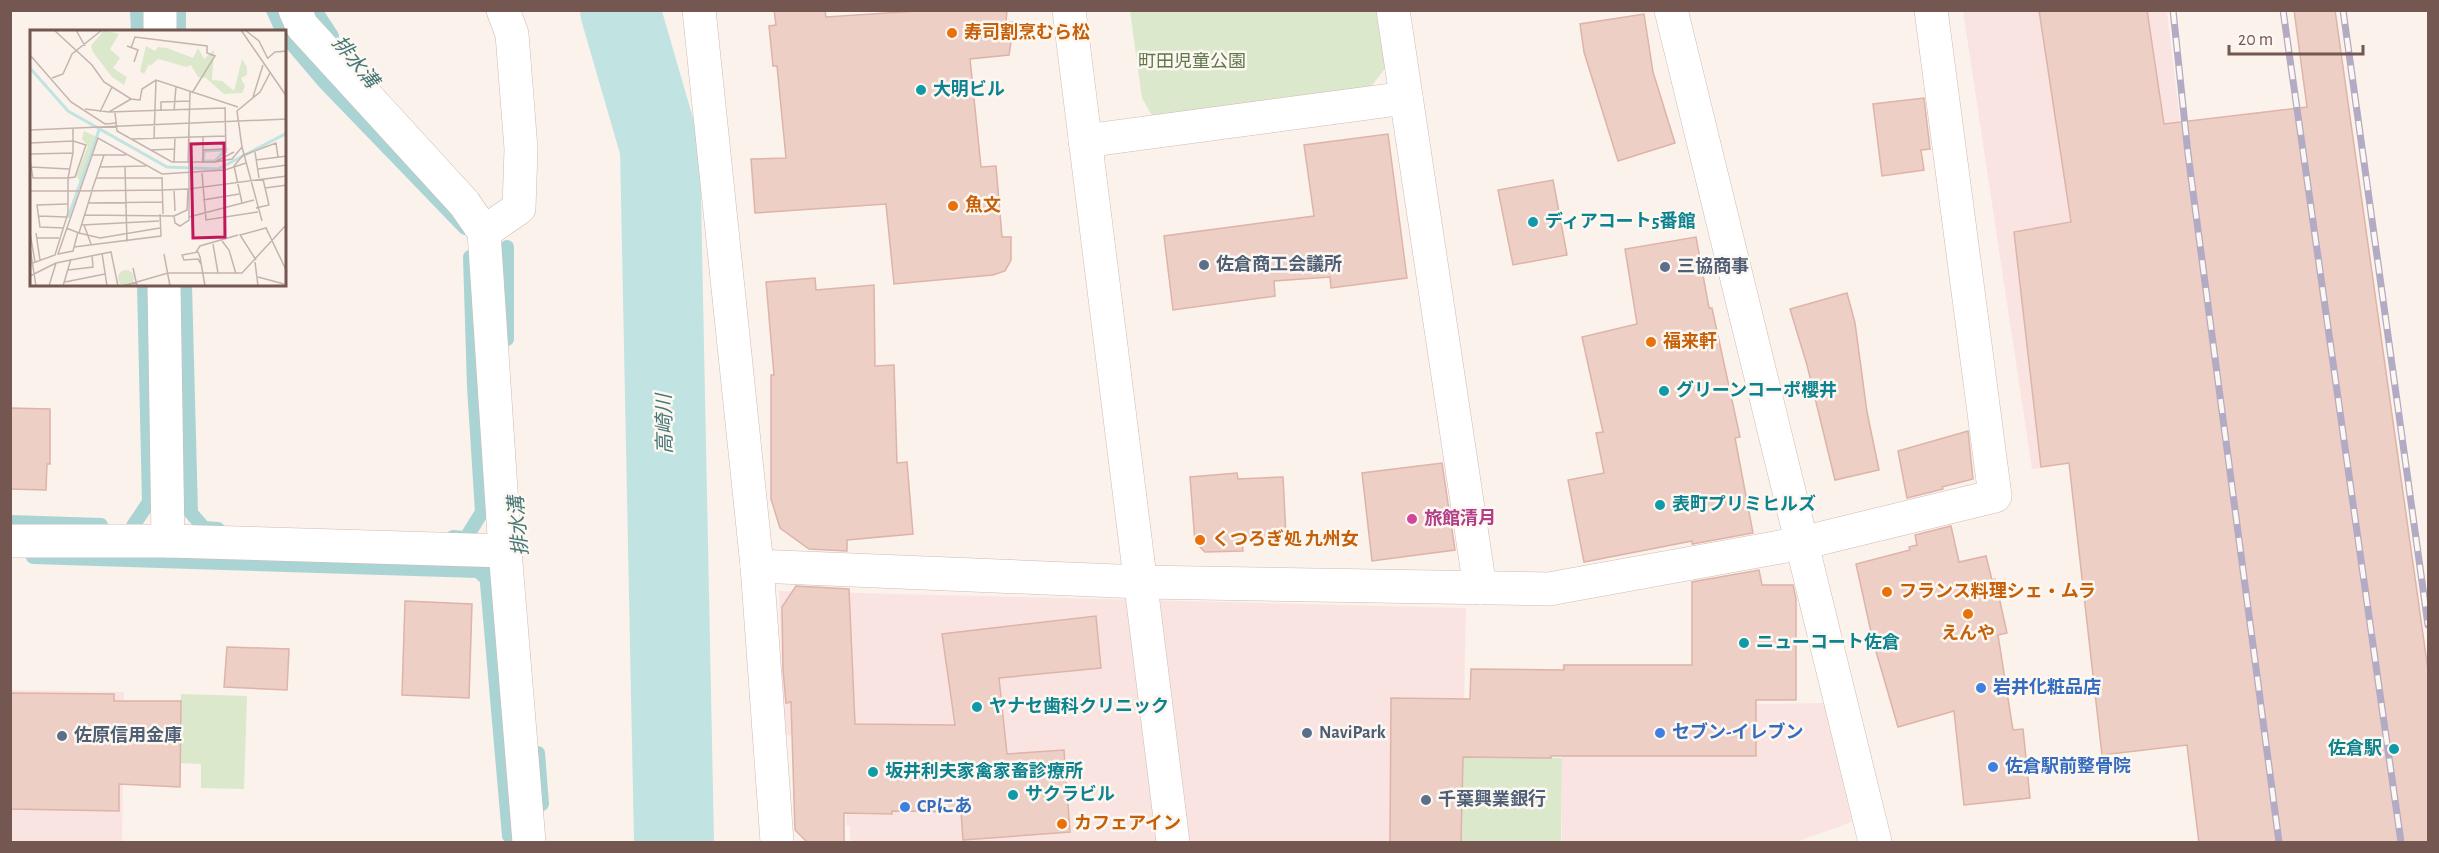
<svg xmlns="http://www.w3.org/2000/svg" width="2439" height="853" viewBox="0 0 2439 853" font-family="'Alegreya Sans','Noto Sans JP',sans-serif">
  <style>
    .commercial { fill: #fae4e1 }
    .green { fill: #dbe8cb }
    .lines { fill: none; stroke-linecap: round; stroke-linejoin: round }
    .stream { stroke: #a9d4d3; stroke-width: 14 }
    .river { stroke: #c1e3e2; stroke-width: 80 }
    .building { fill: #edcfc6; stroke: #deb3a8; stroke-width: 1.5 }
    .street-casing { stroke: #cebbb4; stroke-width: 34 }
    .secondary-casing { stroke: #d1bbb2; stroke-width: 34 }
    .street { stroke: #fff; stroke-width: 33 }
    .secondary { stroke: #fff; stroke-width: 33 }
    .rail-casing { stroke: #b3aac4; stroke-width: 7 }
    .rail { stroke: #fdf7f2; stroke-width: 4.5; stroke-dasharray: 14; stroke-linecap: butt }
    .food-dot { fill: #e8710a; stroke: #fdf7f2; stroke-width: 2 }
    .culture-dot { fill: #0f9aa8; stroke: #fdf7f2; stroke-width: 2 }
    .service-dot { fill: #5c6f8a; stroke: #fdf7f2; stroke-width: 2 }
    .hotel-dot { fill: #d1479c; stroke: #fdf7f2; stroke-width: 2 }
    .shop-dot { fill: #3f7fe0; stroke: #fdf7f2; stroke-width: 2 }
    .labels { text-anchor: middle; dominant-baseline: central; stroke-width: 5; stroke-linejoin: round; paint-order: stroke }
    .food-label { font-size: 18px; font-weight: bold; fill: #c56008; stroke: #fdf7f2; text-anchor: start }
    .park-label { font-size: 18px; fill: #5f784a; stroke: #fdf7f2 }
    .culture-label { font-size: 18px; font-weight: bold; fill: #0d838f; stroke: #fdf7f2; text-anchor: start }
    .service-label { font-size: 18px; font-weight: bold; fill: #4e5e75; stroke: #fdf7f2; text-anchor: start }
    .hotel-label { font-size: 18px; font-weight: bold; fill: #b23c85; stroke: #fdf7f2; text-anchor: start }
    .shop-label { font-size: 18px; font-weight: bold; fill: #366cbe; stroke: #fdf7f2; text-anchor: start }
    .water-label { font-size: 20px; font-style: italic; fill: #467776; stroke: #fdf7f2 }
    .inset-river { fill: none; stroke: #c1e3e2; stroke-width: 3 }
    .inset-road { fill: none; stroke: #c5b4ad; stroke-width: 1.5 }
    .view { fill: #c2185b; fill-opacity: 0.15; stroke: #c2185b; stroke-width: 3 }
    .inset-edge { fill: none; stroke: #745750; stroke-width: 3 }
  </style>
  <rect width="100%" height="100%" fill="#fbf2eb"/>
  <!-- commercial -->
  <g class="commercial">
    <polygon points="1963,11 2167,11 2218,444 2032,469"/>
    <polygon points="779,591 1466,608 1461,842 850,842 850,826 846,825 848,738 784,735"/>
    <polygon points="1562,664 1689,664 1689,705 1825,703 1852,822 1796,842 1562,842"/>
    <polygon points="11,690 124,692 122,842 11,842"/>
  </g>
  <!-- green -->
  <g class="green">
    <polygon points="1130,11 1378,11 1387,66 1369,89 1154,119 1142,98"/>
    <polygon points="181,694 247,696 244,789 201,788 201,764 180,763"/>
    <polygon points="1463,757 1562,758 1561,842 1461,842"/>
  </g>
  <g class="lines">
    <!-- stream -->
    <g class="stream">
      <polyline points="137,10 138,32"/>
      <polyline points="179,10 179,32"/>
      <polyline points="273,10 283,32"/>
      <polyline points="315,10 332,36"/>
      <polyline points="285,36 325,83 465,228"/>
      <polyline points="185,285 191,513 204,528 218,529"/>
      <polyline points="507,339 507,247"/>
      <polyline points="10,522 101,525"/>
      <polyline points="133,526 149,502 144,285"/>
      <polyline points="453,537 466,538 482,512 474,386 470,257"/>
      <polyline points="33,557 478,571 487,579"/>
      <polyline points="486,572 509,836"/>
      <polyline points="538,753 542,804"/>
    </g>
    <!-- river -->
    <polyline class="river" points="620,10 660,148 674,842"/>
  </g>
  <!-- building -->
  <g class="building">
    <polygon points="774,10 825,10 826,17 932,10 1007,10 1006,22 1014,22 1009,55 970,59 981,167 996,166 1002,237 1011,237 1011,260 1005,271 993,275 894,284 886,204 755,213 751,159 786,158 777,66 773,66 769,26 776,25"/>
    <polygon points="2039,10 2147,10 2164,124 2307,107 2294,10 2335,10 2428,670 2428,843 2199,843 2187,745 2102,755 2069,463 2041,467 2014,232 2071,222"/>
    <polygon points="1644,14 1653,72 1675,143 1618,161 1584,52 1580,24"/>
    <polygon points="1924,98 1930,149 1921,150 1924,170 1882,176 1873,104"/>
    <polygon points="1388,134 1407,278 1331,288 1330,277 1274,281 1275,296 1173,310 1164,236 1314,216 1304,145"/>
    <polygon points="1553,180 1567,255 1513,265 1498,190"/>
    <polygon points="1696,237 1709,308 1712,308 1740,437 1735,438 1753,533 1692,544 1692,541 1584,562 1568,480 1604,473 1596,433 1603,432 1582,337 1637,324 1625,249"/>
    <polygon points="815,278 816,290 874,285 875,366 894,365 897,463 907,462 913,534 847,540 847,551 809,549 780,528 771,499 771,375 774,375 766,282"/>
    <polygon points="1847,293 1855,323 1867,412 1879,470 1835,480 1807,365 1790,309"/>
    <polygon points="10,408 50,409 50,464 47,464 46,490 10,489"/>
    <polygon points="1968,431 1973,479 1942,487 1943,489 1907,498 1898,451"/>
    <polygon points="1442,463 1455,550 1372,561 1362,473"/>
    <polygon points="1237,473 1238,479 1283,477 1286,536 1242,538 1243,551 1205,552 1195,542 1190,477"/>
    <polygon points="1951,526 1959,562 1986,556 1992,580 1995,579 2007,633 1998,635 2013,730 2023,729 2030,798 1964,805 1954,711 1898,727 1873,641 1856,564 1910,550 1909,547 1917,545 1915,535"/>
    <polygon points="1759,570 1762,585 1793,585 1796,599 1796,700 1756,700 1756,756 1551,756 1551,758 1463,757 1461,843 1390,843 1391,698 1470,699 1471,669 1564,670 1564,665 1692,665 1692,582"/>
    <polygon points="796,586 849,589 855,724 955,725 942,634 1096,616 1101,668 999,678 1007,754 1064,750 1070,832 963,840 961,812 892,811 892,814 844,813 844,843 808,843 795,830 791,702 786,703 783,669 782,607"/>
    <polygon points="405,601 472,604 469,698 402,695"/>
    <polygon points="227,647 289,649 287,690 224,687"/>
    <polygon points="10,693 114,694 114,701 181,701 180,787 119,784 119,811 10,809"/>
  </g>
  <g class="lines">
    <defs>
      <g id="street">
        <polyline points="160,10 160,32"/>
        <polyline points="295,10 302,26 464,203 484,232 505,551 529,842"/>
        <polyline points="699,10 757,566 777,842"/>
        <polyline points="1393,10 1480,588"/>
        <polyline points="1671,10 1875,842"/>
        <polyline points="1085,141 1406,98"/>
        <polyline points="484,232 519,208 521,149 512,34 503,10"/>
        <polyline points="164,285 168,541"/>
        <polyline points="10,541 168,541 505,551"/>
        <polyline points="757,566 1141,582 1549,589 1802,543 1995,496 1931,10"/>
      </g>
      <polyline id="secondary" points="1069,10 1173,842"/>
    </defs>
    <!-- street casing -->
    <use href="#street" class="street-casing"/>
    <!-- secondary casing -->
    <use href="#secondary" class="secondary-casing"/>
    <!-- street -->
    <use href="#street" class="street"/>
    <!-- secondary -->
    <use href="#secondary" class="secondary"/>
    <defs>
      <g id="rail">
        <polyline points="2173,10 2188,154 2279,842"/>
        <polyline points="2283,10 2401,842"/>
        <polyline points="2343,10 2428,625"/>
      </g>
    </defs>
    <!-- rail casing -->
    <use href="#rail" class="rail-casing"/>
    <!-- rail -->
    <use href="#rail" class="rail"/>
  </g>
  <!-- markers -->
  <g class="food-dot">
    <circle cx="952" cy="33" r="6"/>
    <circle cx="953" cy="206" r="6"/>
    <circle cx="1651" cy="342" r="6"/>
    <circle cx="1200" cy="540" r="6"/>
    <circle cx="1887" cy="592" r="6"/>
    <circle cx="1968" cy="614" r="6"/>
    <circle cx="1062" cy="824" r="6"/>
  </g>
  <g class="culture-dot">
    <circle cx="921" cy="90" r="6"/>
    <circle cx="1533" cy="222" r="6"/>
    <circle cx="1664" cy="391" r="6"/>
    <circle cx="1660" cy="505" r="6"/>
    <circle cx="1744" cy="643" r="6"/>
    <circle cx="977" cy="707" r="6"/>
    <circle cx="2394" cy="749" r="6"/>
    <circle cx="873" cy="772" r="6"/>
    <circle cx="1013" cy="795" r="6"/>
  </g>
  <g class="service-dot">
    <circle cx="1204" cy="265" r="6"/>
    <circle cx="1665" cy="267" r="6"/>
    <circle cx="1307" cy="733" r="6"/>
    <circle cx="62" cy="736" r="6"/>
    <circle cx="1426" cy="800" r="6"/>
  </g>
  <circle class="hotel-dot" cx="1412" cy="519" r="6"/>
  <g class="shop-dot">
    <circle cx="1981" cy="688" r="6"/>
    <circle cx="1660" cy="733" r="6"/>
    <circle cx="1993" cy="767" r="6"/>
    <circle cx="905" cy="807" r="6"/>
  </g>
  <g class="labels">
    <!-- food labels -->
    <g class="food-label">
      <text x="964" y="33">寿司割烹むら松</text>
      <text x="965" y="206">魚文</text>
      <text x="1663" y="342">福来軒</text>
      <text x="1212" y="540">くつろぎ処 九州女</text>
      <text x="1899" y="592">フランス料理シェ・ムラ</text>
      <text x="1968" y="634" text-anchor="middle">えんや</text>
      <text x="1074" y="824">カフェアイン</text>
    </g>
    <!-- park labels -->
    <g class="park-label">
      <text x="1192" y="62">町田児童公園</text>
    </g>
    <!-- culture labels -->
    <g class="culture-label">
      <text x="933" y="90">大明ビル</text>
      <text x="1545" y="222">ディアコート5番館</text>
      <text x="1676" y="391">グリーンコーポ櫻井</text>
      <text x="1672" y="505">表町プリミヒルズ</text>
      <text x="1756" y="643">ニューコート佐倉</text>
      <text x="989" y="707">ヤナセ歯科クリニック</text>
      <text x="2382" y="749" text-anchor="end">佐倉駅</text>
      <text x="885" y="772">坂井利夫家禽家畜診療所</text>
      <text x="1025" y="795">サクラビル</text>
    </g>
    <!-- service labels -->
    <g class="service-label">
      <text x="1216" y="265">佐倉商工会議所</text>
      <text x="1677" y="267">三協商事</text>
      <text x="1319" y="733">NaviPark</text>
      <text x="74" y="736">佐原信用金庫</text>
      <text x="1438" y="800">千葉興業銀行</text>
    </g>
    <!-- hotel labels -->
    <g class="hotel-label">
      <text x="1424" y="519">旅館清月</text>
    </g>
    <!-- shop labels -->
    <g class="shop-label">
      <text x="1993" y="688">岩井化粧品店</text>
      <text x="1672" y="733">セブン-イレブン</text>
      <text x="2005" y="767">佐倉駅前整骨院</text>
      <text x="917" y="807">CPにあ</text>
    </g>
    <!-- water labels -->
    <g class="water-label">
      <text transform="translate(355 62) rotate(51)">排水溝</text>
      <text transform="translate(665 424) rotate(-91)">高崎川</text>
      <text transform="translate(519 526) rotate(-95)">排水溝</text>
    </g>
  </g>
  <!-- overview -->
  <g transform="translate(30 30)">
    <rect width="256" height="256" fill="#fbf2eb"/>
    <path d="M74,0l15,4 -9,15 10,9 -7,10 14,9 -3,8 -12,-8 -19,-25 -2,-6zM116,16l9,5 3,-4 9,1 26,10 5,-10 6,11 10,-9 -2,30 10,1 12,10 8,-32 5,8v8l-6,3 4,8 -3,7 -18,1 -18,-16 -8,-1 -7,-12 -4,2 -29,-8 -8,7 -1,-2 -5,10 -4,-3zM54,101l11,5 -18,53 3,-8 -4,-5 12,-30 -6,-7zM88 248a8 8 0 1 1 16 0a8 8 0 1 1-16 0Z" fill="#dbe8cb"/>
    <path class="inset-river" d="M0,38l38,43 99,56 51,2 69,-36M195,120l-10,11h-12l1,-10zM38,188l31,-88"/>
    <path class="inset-road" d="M24,0l38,35 12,17 27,17 9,1 2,-11 14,-9 82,27M46,0l9,16M211,0l46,67M215,0l14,11 9,18M97,16l11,4 -4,12M101,18l4,-11 72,9v7l8,3 -23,37M0,25l41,47 34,22 12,-1M238,28l7,-6 12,-1M22,48l11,-4 9,-20 30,-24M223,67l10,-32M195,77l1,46M55,79l24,3 22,-13M131,81v-9l29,-1M144,81l2,-25M70,82l12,-25M79,82l116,-4M85,83l2,18 55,31h43l19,-10M159,94v65l98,-13M0,100l257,-11M173,107v26M124,108l2,-58M101,109l94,-3M0,113l43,-2v12l-5,25h-35l-3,-18M120,120l25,-1M173,120l22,-1M225,122l4,26M0,124l43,-1M62,125h34M214,125l32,-12 2,14M226,130l31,-4M144,132l1,-24M185,132l17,-3 10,-12M158,133l2,-71M1,137l38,2M70,137l46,-1M95,137l2,75M228,139l29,-4M172,143l4,47 52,-8M132,147l1,37M66,148h66M235,158l22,-3M144,159l1,22M62,160l12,-35M0,161h49l83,-1 26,-1h1v31l-9,6 -5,-3 -1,-7 13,-6 1,-21M173,170l36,-6M59,173l74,-1M212,173l-8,-37 10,-12M226,178l13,-3 -6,-26M54,185l90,1M9,186l27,1M159,187l65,-17M232,191l-20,-74 -5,-36 23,-19 10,-19M52,195l77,-4M54,195l7,19M34,198l-24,-1 -3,-22 30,-1M36,198l13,5 13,-42M48,202l-5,19 -15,3 40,-116 64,36 63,-4 21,-7M0,203l5,29M6,203l4,27M49,203l21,5 60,-10M7,208h22M192,211l7,9 7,24M183,214l5,29M44,217l87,-11 -1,-22M0,218l6,38M166,222l4,-6 38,-11M72,223l5,33M134,224l6,32M226,230l-16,-25 26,-7 21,44M225,232l3,24M0,234l25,-9 13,-42v-35l7,-1 11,-32 -13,-4v-12M171,234l-3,-5 -14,1 -2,-5 16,-3 2,5 5,29M103,238l4,18M38,240l25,-3 -1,-12M0,246l26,-13M228,247l26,7M35,252l40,-8M19,256l7,-23 55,-11 7,34M33,256l8,-27M93,256l45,-13h74l45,-49"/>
    <path class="view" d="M194,113l1,94 -32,1 -2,-94z"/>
    <rect width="256" height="256" class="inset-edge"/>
  </g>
  <!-- border -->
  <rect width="2439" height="853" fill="none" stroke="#745750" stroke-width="24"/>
  <!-- scale -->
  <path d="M2229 45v9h134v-9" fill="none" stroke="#745750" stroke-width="3"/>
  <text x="2238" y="45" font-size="18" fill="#745750" stroke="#fdf7f2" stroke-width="4.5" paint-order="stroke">20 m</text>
</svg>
